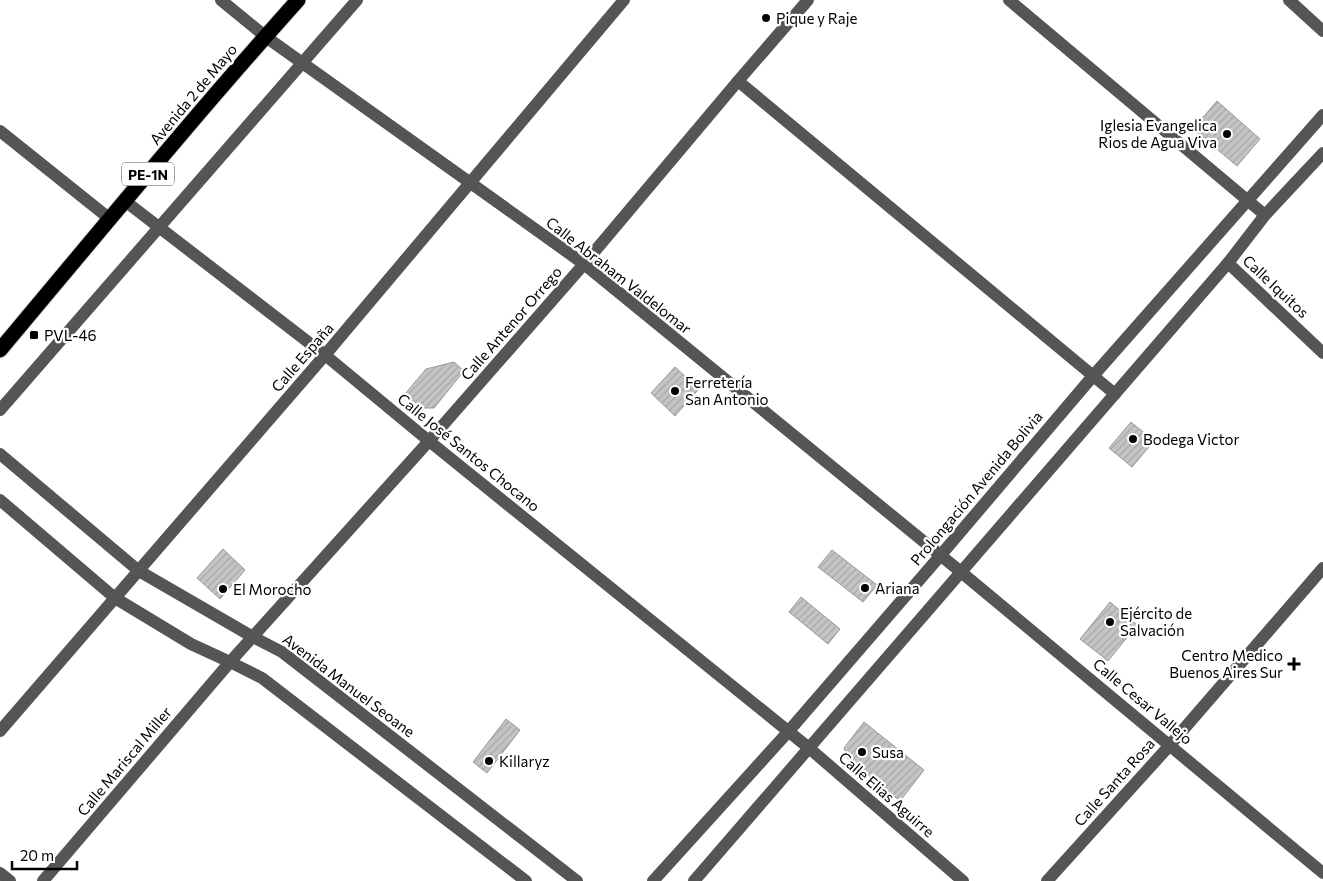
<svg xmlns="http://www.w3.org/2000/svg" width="1323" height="881" viewBox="0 0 1323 881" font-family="Commissioner,sans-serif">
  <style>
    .building { fill: url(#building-hatch); stroke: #999 }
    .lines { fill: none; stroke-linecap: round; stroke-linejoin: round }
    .highway-casing { stroke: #dbdbdb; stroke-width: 17 }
    .minor { stroke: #555; stroke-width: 12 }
    .highway { stroke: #000; stroke-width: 15 }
    .poi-dot { fill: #000; stroke: #fff; stroke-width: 2 }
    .labels { text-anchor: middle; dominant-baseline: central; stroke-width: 4.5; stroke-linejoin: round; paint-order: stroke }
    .shield { fill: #fff; stroke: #4c4c4c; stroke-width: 1 }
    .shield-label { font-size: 14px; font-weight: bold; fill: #000 }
    .poi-label { font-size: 15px; fill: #000; stroke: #fff; text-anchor: start }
    .street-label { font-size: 15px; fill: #000; stroke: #fff }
  </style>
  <defs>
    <pattern id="building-hatch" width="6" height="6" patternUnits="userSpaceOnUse" patternTransform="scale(1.25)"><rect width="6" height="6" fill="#c4c4c4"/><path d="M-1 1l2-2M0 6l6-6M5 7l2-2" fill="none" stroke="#a7a7a7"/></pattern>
  </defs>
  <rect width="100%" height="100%" fill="#fff"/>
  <!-- building -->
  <g class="building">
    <polygon points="1217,101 1260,139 1237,166 1193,129"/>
    <polygon points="454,362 464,371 434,408 422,408 405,394 426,369"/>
    <polygon points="675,367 699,389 675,416 651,393"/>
    <polygon points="1131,422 1154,441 1132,467 1109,448"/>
    <polygon points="223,549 245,570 220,599 197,578"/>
    <polygon points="832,550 877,585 863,602 818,567"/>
    <polygon points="801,597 840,629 828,644 789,612"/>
    <polygon points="1110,602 1137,625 1108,661 1080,639"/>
    <polygon points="506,719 520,730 487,773 473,762"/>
    <polygon points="864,722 924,770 900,801 848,759 844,748"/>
  </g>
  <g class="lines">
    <defs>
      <path id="highway" d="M0,350c98,-117 196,-236 298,-350"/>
    </defs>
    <!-- highway casing -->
    <use href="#highway" class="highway-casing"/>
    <!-- minor -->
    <g class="minor">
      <polyline points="221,0 266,37 584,264 961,572 1323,873"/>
      <polyline points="1009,0 1265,215"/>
      <polyline points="1289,0 1323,31"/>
      <polyline points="738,81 1115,394"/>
      <polyline points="0,131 110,219"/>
      <polyline points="125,201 325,355 429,441 809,748 963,881"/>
      <polyline points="1228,263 1323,353"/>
      <polyline points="0,410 357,0"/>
      <polyline points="0,454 139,571 253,637 282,652 577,881"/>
      <polyline points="0,500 115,598 191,644 230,662 262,678 526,881"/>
      <polyline points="0,731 325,355 624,0"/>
      <polyline points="0,873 10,881"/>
      <polyline points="43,881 230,662 429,441 584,264 738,81 808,0"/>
      <polyline points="653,881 788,732 940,556 1093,376 1323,115"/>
      <polyline points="694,881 1228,263 1265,215 1323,153"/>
      <polyline points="1047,881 1170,745 1323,568"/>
    </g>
    <!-- highway -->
    <use href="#highway" class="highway"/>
  </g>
  <!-- markers -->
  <g class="poi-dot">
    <circle cx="766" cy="18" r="5"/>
    <circle cx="1227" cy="134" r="5"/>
    <rect x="29" y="330" width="10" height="10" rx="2.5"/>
    <circle cx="675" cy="391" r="5"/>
    <circle cx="1133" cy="439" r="5"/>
    <circle cx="865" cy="588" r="5"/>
    <circle cx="223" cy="589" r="5"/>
    <circle cx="1110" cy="622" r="5"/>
    <path d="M1291.5 656.5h5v5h5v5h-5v5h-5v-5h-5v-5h5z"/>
    <circle cx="862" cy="752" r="5"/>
    <circle cx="489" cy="761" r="5"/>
  </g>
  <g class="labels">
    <!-- shield labels -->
    <rect class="shield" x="122" y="162.5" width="52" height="23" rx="4"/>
    <g class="shield-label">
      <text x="148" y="174">PE-1N</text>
    </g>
    <!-- poi labels -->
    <g class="poi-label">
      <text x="776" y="18">Pique y Raje</text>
      <text x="1217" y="125" text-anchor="end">Iglesia Evangelica<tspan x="1217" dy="17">Rios de Agua Viva</tspan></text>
      <text x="44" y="335">PVL-46</text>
      <text x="685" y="382">Ferretería<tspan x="685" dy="17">San Antonio</tspan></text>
      <text x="1143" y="439">Bodega Victor</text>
      <text x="875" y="588">Ariana</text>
      <text x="233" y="589">El Morocho</text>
      <text x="1120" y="613">Ejército de<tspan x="1120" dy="17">Salvación</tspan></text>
      <text x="1283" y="655" text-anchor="end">Centro Medico<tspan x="1283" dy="17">Buenos Aires Sur</tspan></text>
      <text x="872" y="752">Susa</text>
      <text x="499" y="761">Killaryz</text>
    </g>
    <!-- street labels -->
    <g class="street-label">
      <text transform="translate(193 94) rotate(-50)">Avenida 2 de Mayo</text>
      <text transform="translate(619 275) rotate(38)">Calle Abraham Valdelomar</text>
      <text transform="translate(1276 286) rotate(43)">Calle Iquitos</text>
      <text transform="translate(511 323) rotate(-49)">Calle Antenor Orrego</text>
      <text transform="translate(302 357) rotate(-49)">Calle España</text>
      <text transform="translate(469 452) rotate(39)">Calle José Santos Chocano</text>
      <text transform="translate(976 488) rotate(-50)">Prolongación Avenida Bolivia</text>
      <text transform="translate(349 685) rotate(37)">Avenida Manuel Seoane</text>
      <text transform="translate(1143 701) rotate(40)">Calle Cesar Vallejo</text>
      <text transform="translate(124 761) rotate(-50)">Calle Mariscal Miller</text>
      <text transform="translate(1114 782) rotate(-48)">Calle Santa Rosa</text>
      <text transform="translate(887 794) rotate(41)">Calle Elias Aguirre</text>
    </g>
  </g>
  <!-- scale -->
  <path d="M12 861v8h65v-8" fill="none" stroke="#000000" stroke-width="2.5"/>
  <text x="20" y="861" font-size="15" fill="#000000" stroke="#ffffff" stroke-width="4" paint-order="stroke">20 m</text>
</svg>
